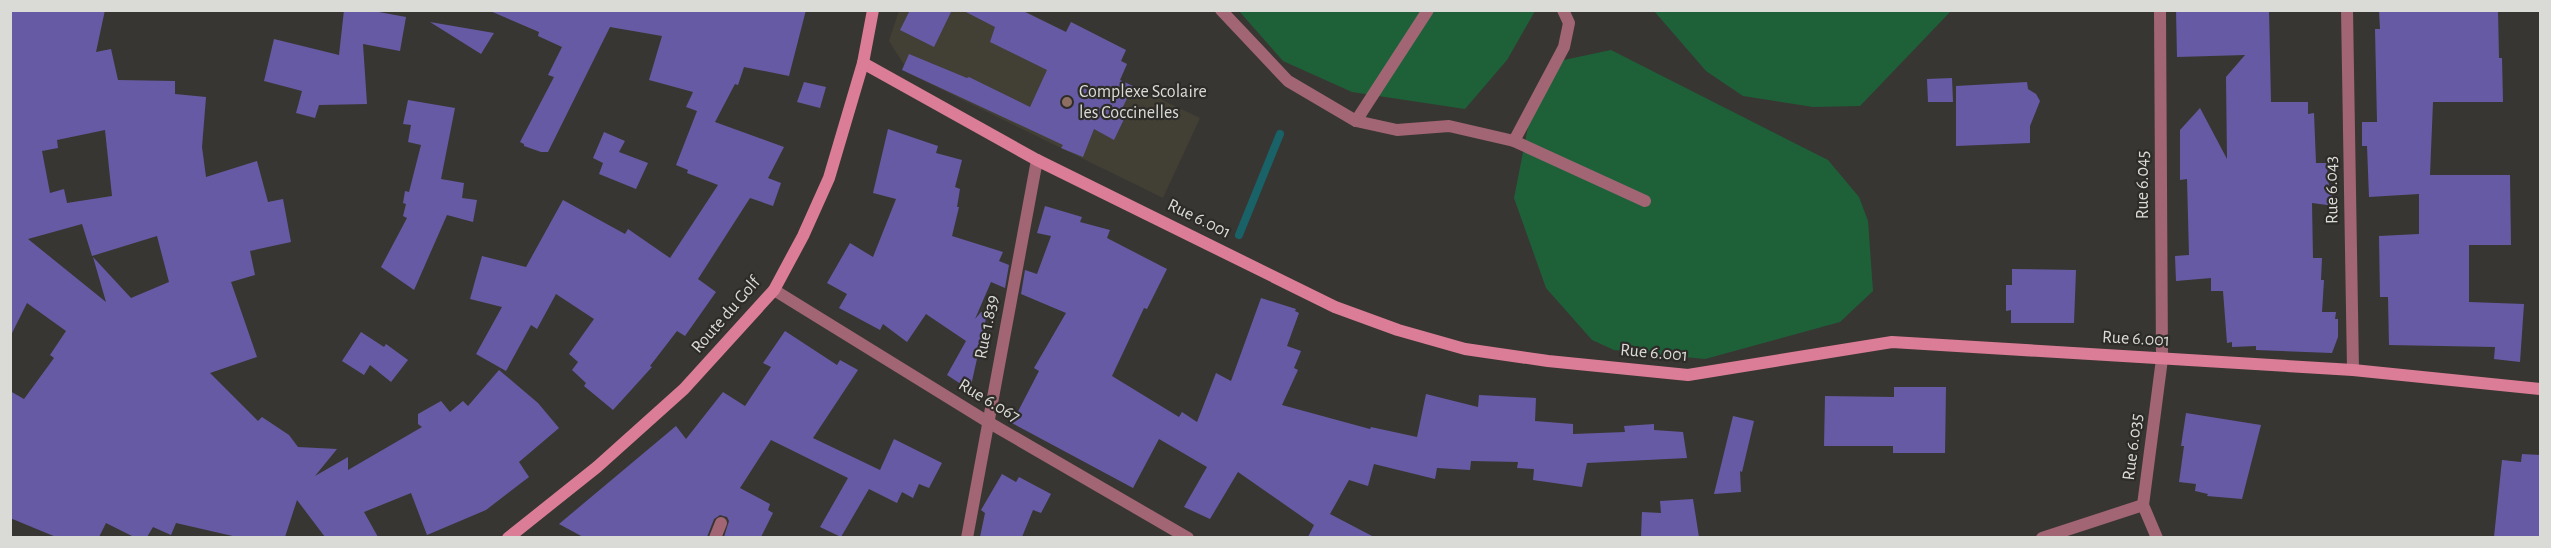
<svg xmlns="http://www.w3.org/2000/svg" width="2551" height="548" viewBox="0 0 2551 548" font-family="'Alegreya Sans',sans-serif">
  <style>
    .built { fill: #423f34 }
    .green { fill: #1e6139 }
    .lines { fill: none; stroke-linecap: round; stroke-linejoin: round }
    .stream { stroke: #196268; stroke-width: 8 }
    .building { fill: #675aa4; fill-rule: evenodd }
    .street { stroke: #a16574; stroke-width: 12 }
    .secondary { stroke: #db7d96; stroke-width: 12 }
    .education-dot { fill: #8d6e63; stroke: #2e2c28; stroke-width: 2 }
    .labels { text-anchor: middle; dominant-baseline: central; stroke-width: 4.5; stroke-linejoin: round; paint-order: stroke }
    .poi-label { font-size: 18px; fill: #dadad7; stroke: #2e2c28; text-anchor: start }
    .street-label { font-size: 18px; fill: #dadad7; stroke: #2e2c28 }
  </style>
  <rect width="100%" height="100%" fill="#383632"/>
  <!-- built -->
  <polygon class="built" points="899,11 1025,11 1066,32 1071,22 1126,50 1121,60 1127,64 1120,80 1200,118 1163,198 910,74 889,41"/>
  <!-- green -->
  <g class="green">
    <polygon points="1239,11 1535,11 1507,60 1465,109 1352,92 1283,61"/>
    <polygon points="1654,11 1951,11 1860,106 1813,107 1743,96 1706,71"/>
    <polygon points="1611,50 1828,160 1859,197 1868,221 1873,291 1840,322 1705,359 1614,350 1592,340 1546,288 1514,198 1528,127 1559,61"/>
  </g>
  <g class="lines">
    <!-- stream -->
    <polyline class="stream" points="1239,235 1280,134"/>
  </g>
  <!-- building -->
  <g class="building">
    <path d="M10,10h95l-9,42 15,-3 7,31 57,1v13l31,3 -4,50 4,30 51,-16 11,41 15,-3 8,43 -41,9 5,24 -24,7 26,75 -47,16 48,48 4,-4 27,18 9,12 39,2 -22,27 33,-19v13l74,-43 -4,-3v-10l23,-13 9,11 13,-11 5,5 31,-36 39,33 21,25 -40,34 10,15 -43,33 -59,25 -16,-42 -47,19 14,25h-53l-28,-37 -12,37h-48l-61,-14 -5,12 -18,-8 -6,10h-13l-28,-14 -7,14h-43l-46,-19v-127l14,8 30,-41 -4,-3 16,-24 -39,-28 -17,34zM105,130l7,66 -45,7 -3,-14 -14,4 -8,-42 16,-3 -1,-8zM82,224l10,32 65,-20 12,46 -38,16 -38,-41 13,45 -78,-63z"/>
    <polygon points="344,10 368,10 406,17 400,51 363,44 367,104 319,105 315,118 296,113 302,91 264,81 274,39 339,55"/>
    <polygon points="488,10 806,10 789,76 744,67 738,85 735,84 715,122 784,147 768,178 781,183 773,206 750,198 698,279 716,292 685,336 677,331 650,366 652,367 613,410 584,386 586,383 572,370 578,362 569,354 594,319 556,294 537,329 531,325 506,371 476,354 502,307 470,299 482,256 526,267 563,200 625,234 628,229 670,258 718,185 687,173 688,170 676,165 697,111 686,107 693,92 649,80 662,36 610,27 548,152 541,152 524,146 524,144 520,142 554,77 548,75 562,47 538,36 539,32"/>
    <polygon points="910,10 952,10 934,47 900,30"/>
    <polygon points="962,10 1021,10 1066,32 1071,22 1126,50 1121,61 1127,64 1120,80 1133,86 1120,113 1126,115 1114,140 1094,129 1083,157 1061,148 1063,145 902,70 909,54 967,78 969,77 1030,107 1047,70 990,42 995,27"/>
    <polygon points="2176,10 2269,10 2271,102 2308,102 2308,114 2314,113 2316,163 2327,163 2328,181 2335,206 2312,203 2313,258 2322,258 2321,280 2324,280 2322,312 2336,312 2335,319 2338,319 2338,337 2332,353 2256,350 2256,346 2232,347 2232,342 2227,343 2223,291 2211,291 2211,278 2176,281 2175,256 2189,255 2187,179 2180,180 2180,130 2200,108 2227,159 2226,77 2245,55 2177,57"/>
    <polygon points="2379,10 2498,10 2499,58 2502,58 2503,102 2433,102 2430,175 2510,175 2511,245 2469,245 2469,302 2524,304 2520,362 2494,359 2495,347 2389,345 2388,297 2380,297 2379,236 2419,234 2419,194 2369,197 2367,146 2362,146 2362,122 2377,122 2375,29 2380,29"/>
    <polygon points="430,22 494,33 481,54"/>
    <polygon points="1952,78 1953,102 1928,102 1927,79"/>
    <polygon points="804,82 826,87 820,108 797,102"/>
    <polygon points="2027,82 2028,89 2036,94 2040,101 2030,126 2030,143 1956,146 1956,86"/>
    <polygon points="408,100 455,108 441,179 464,183 462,198 477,200 473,222 447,215 414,290 381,267 407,218 403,216 406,204 403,203 405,191 409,192 421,145 408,142 411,125 403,124"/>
    <polygon points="888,129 938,146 936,153 962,160 955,187 960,189 957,207 959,207 952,236 1003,252 999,261 1009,265 1005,288 991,282 975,319 981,312 987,314 970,390 947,375 966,341 926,314 907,342 883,324 880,330 839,308 847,294 827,283 850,243 873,257 896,199 873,193"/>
    <polygon points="604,132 625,141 619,152 648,163 636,189 599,174 603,163 593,158"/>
    <polygon points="1045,206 1082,217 1080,222 1110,230 1107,238 1167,269 1147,309 1144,308 1112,376 1179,417 1182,412 1197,422 1216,373 1231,381 1261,298 1296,309 1295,311 1299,313 1287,346 1301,351 1294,368 1298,370 1282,405 1370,429 1371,427 1417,437 1426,394 1478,407 1479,395 1536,398 1535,421 1573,424 1573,434 1625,432 1624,426 1654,424 1654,430 1683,432 1687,458 1587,463 1582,487 1533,480 1534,469 1517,468 1518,462 1471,461 1470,470 1437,468 1435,479 1374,464 1368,486 1349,480 1330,514 1374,537 1308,537 1314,525 1238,472 1210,519 1184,507 1207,467 1159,439 1133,488 1012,423 1039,371 1034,368 1066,313 1021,294 1025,270 1037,274 1051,236 1037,233"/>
    <polygon points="2012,269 2076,270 2074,323 2011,323 2011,310 2006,311 2006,285 2012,285"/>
    <polygon points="785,331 837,365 840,360 858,370 813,438 880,470 894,439 942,463 929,488 919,484 913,498 902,492 897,503 869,489 841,537 820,527 848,478 771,440 740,488 770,504 768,510 773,513 761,537 724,537 729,521 727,517 720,515 714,519 707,537 583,537 559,524 676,426 686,439 723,392 745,406 771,367 763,363"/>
    <polygon points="361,332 384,347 386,344 408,360 391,382 370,365 364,375 342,361"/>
    <polygon points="1894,387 1946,387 1945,453 1893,453 1893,446 1824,446 1825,396 1894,397"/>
    <polygon points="2186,413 2261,425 2242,499 2207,496 2208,494 2195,491 2196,484 2179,482 2184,446 2181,446"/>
    <polygon points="1733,416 1754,421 1742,472 1740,471 1741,492 1714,494"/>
    <polygon points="2522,454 2541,455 2541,537 2494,537 2502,460 2521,462"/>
    <polygon points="1002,474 1016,482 1019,477 1051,494 1041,513 1033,510 1022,537 980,537 985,513 981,510"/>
    <polygon points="1693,499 1699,537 1641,537 1642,512 1661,513 1660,501"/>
  </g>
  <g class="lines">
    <!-- street -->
    <g class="street">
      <polyline points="1221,10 1288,81 1356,121 1397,130 1449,126 1514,141 1645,201"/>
      <polyline points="2347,10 2353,370"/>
      <polyline points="1356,121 1428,10"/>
      <polyline points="1514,141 1564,47 1569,23 1563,10"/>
      <polyline points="774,290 988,422 1188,538"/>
      <polyline points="715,538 721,523"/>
      <polyline points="967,538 1037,160"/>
      <polyline points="2042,538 2143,505"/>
      <polyline points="2157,538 2143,505 2162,359 2160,10"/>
    </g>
    <!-- secondary -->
    <g class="secondary">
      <polyline points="863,63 1037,160 1335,307 1398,330 1465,349 1548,361 1688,375 1892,342 2353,370 2540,389"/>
      <polyline points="508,538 597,467 684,389 774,290 803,236 829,178 863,63 873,10"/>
    </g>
  </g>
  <!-- markers -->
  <circle class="education-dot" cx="1067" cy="102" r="6"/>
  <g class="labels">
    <!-- poi labels -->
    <g class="poi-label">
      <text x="1079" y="92">Complexe Scolaire<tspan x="1079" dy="21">les Coccinelles</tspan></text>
    </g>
    <!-- street labels -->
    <g class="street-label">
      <text transform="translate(2143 185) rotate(-90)">Rue 6.045</text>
      <text transform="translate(2332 190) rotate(-91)">Rue 6.043</text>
      <text transform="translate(1199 219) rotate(26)">Rue 6.001</text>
      <text transform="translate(726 315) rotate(-49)">Route du Golf</text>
      <text transform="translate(987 327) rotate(-79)">Rue 1.839</text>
      <text transform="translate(2136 339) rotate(3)">Rue 6.001</text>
      <text transform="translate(1654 353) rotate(5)">Rue 6.001</text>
      <text transform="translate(989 401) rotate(31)">Rue 6.067</text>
      <text transform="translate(2133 447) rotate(-83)">Rue 6.035</text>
    </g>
  </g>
  <!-- border -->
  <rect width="2551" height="548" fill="none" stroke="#dadad7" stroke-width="24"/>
</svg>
